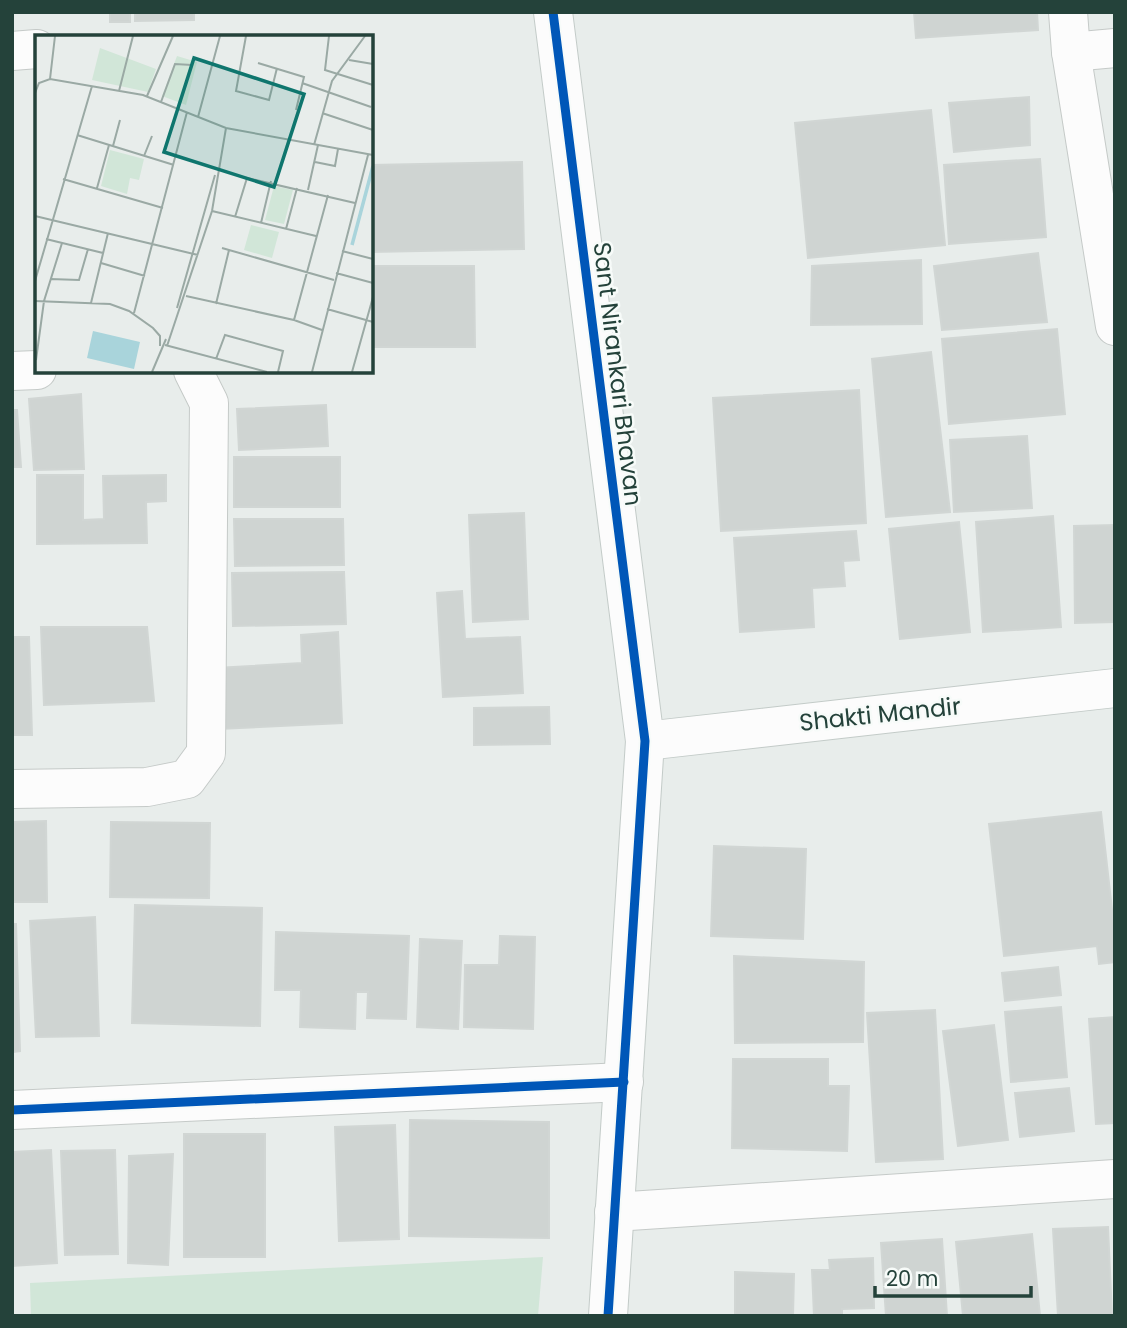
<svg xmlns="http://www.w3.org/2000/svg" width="1127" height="1328" viewBox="0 0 1127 1328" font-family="Poppins,sans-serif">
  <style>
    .green { fill: #d1e6d8 }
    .building { fill: #cfd4d2; stroke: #d1d6d4; stroke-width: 2 }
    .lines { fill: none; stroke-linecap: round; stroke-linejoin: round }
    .street-casing { stroke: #c5cac8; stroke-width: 40 }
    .secondary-casing { stroke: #c3cbc8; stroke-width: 40 }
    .street { stroke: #fcfcfc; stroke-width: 38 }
    .secondary { stroke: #fcfcfc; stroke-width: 38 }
    .cycleway-casing { stroke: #f7fbf9; stroke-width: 13 }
    .cycleway { stroke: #0057b8; stroke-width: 9 }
    .labels { text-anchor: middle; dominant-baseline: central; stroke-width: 5; stroke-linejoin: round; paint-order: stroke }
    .street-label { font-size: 24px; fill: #24423a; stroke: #f7fbf9 }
    .inset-river { fill: none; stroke: #a9d4db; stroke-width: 3.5 }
    .inset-road { fill: none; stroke: #9aa9a4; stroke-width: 2 }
    .view { fill: #0f766e; fill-opacity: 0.15; stroke: #0f766e; stroke-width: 3.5 }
    .inset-edge { fill: none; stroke: #24423a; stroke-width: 3.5 }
  </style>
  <rect width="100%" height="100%" fill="#e8edeb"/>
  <!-- green -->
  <polygon class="green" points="543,1257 538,1316 31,1316 30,1283"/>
  <!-- building -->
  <g class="building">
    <rect x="110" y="12" width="20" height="10"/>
    <polygon points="135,12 194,12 194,20 135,21"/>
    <polygon points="914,12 1037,12 1038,30 916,38"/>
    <polygon points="1029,97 1030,145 954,152 949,103"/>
    <polygon points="931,110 945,245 808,258 795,123"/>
    <polygon points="1040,159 1046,237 949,244 944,165"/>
    <polygon points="522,162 524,249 371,252 371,165"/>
    <polygon points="1038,253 1047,322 942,330 934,266"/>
    <polygon points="921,260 922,324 811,325 812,266"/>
    <polygon points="371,266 474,266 475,347 371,347"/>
    <polygon points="1057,329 1065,414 949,424 942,339"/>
    <polygon points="931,352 950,512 886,517 872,359"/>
    <polygon points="859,390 866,523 721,531 713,398"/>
    <polygon points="81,394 84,469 34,470 29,399"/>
    <polygon points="326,405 328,446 239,450 237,409"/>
    <polygon points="12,410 17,410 21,467 12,467"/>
    <polygon points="1027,436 1032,508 954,512 950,440"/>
    <rect x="234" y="457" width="106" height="50"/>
    <polygon points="37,475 83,475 83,520 104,519 103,476 166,475 166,501 146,502 147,543 37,544"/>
    <polygon points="524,513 528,619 473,622 469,515"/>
    <polygon points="1053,516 1061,627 983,632 976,522"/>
    <polygon points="234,519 343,519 344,565 235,566"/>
    <polygon points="959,522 970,632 900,639 889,529"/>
    <polygon points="1115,525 1115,622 1075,623 1074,526"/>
    <polygon points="856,531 859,560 843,561 845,586 812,588 814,627 740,632 734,538"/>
    <polygon points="344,572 346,624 233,626 232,573"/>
    <polygon points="462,591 465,639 520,637 523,693 443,697 437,593"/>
    <polygon points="41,627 147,627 154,701 44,705"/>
    <polygon points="338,632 342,723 219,729 216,668 302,663 301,635"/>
    <polygon points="12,637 29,637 32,735 12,735"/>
    <polygon points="549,707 550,744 474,745 474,708"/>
    <polygon points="1101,812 1115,936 1115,962 1099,964 1097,946 1004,956 989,824"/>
    <polygon points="46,821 47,902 12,902 12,822"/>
    <polygon points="111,822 210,823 209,898 110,897"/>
    <polygon points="714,846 806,849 803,939 711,936"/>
    <polygon points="135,905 262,908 260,1026 132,1023"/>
    <polygon points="95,917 99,1036 36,1037 30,921"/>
    <polygon points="12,924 16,924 20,1051 12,1052"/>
    <polygon points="276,932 409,936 406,1019 367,1018 368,992 356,992 355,1029 300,1027 301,990 275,990"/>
    <polygon points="500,936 535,937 533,1029 464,1027 465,965 499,965"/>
    <polygon points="420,939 462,941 458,1029 417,1027"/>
    <polygon points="734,956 864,962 863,1042 735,1043"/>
    <polygon points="1058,967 1061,995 1005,1001 1002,973"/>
    <polygon points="1061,1007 1067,1077 1011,1082 1005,1012"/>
    <polygon points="935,1010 943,1159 876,1162 867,1013"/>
    <polygon points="1115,1017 1115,1123 1096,1124 1089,1019"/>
    <polygon points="994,1025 1008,1140 958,1146 943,1031"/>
    <polygon points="733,1059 828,1059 828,1086 849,1086 847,1151 732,1148"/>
    <polygon points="1069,1088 1074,1131 1020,1137 1015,1093"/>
    <polygon points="410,1120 549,1122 549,1238 409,1236"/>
    <polygon points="395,1125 399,1239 339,1241 335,1127"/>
    <rect x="184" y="1134" width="81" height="123"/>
    <polygon points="51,1150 57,1263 12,1266 12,1152"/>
    <polygon points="115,1150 118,1254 65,1255 61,1151"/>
    <polygon points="173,1154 168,1265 128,1263 129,1156"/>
    <polygon points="1108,1227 1112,1316 1058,1316 1053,1229"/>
    <polygon points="1032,1234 1040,1316 963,1316 956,1242"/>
    <polygon points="942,1239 947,1316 886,1316 881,1243"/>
    <polygon points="873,1258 874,1308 842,1309 842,1316 814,1316 812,1270 830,1270 829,1260"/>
    <polygon points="735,1272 794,1274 793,1316 735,1316"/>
  </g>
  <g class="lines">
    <defs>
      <g id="street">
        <polyline points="1068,12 1071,52 1115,326"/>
        <polyline points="12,51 37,49"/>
        <polyline points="1071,52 1115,48"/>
        <polyline points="12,371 37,370"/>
        <polyline points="12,789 147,787 187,779 206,753 209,403 193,371"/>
        <polyline points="12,1110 624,1082"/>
        <polyline points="614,1212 1115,1179"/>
      </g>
      <g id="secondary">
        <polyline points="553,12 645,741 608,1316"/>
        <polyline points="645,741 1115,688"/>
      </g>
    </defs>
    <!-- street casing -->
    <use href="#street" class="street-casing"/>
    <!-- secondary casing -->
    <use href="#secondary" class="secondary-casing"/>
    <!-- street -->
    <use href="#street" class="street"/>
    <!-- secondary -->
    <use href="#secondary" class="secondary"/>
    <defs>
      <g id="cycleway">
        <polyline points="553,12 645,741 608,1316"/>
        <polyline points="12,1110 624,1082"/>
      </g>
    </defs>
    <!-- cycleway casing -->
    <use href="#cycleway" class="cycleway-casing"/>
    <!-- cycleway -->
    <use href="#cycleway" class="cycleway"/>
  </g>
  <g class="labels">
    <!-- street labels -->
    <g class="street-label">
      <text transform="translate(618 374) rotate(83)">Sant Nirankari Bhavan</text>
      <text transform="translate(880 714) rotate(-6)">Shakti Mandir</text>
    </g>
  </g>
  <!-- overview -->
  <g transform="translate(35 35)">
    <rect width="338" height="338" fill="#e8edeb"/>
    <path d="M65,13l56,21 -8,23 -56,-12zM142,21l20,6 -11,43 -24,-9zM75,115l34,9 -5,21 -9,-2 -3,16 -26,-8zM239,151l19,4 -9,34 -19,-4zM216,190l28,7 -7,26 -28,-8z" fill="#d1e6d8"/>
    <path d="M58,296l47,11 -6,27 -47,-11z" fill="#a9d4db"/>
    <path class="inset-river" d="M317,210l21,-79"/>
    <path class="inset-road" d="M211,1l-10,55 33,9 8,-32M294,1l-4,34 48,15M314,25l24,4M223,28l46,14 -8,33M15,44l5,-43M267,48l69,24M84,56l14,-55M0,58l4,-10 11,-4 93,16 83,33 147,27M112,61l26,-60M126,67l14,-38 17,1M287,78l51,17M163,82l22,-81M42,100l97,30M279,110l18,-64 33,-45M78,111l7,-26M109,121l8,-20M280,127l20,4 3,-17M28,144l100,29M62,153l12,-43M273,155l10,-45M177,176l104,25M0,181l163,39M200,182l12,-39 108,25M226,188l10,-42M251,194l11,-41M11,204l57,14M187,213l112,32M307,216l31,8M66,228l44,13M301,238l37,10M15,244l29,1 9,-31M0,246l57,-195M151,261l108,24 34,-125M0,266l75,3 19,7 24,17 7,8v10M56,268l17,-70M181,269l13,-54M142,273l38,-133M292,274l46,13M99,278l53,-201M259,285l28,10M130,310l102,27M132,311l45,-135 14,-83M181,324l9,-24 58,16 -5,21M1,325l8,-59 18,-58M117,337l14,-33M277,337l56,-217M317,337l21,-75"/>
    <path class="view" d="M159,23l110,36 -30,93 -110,-35z"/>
    <rect width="338" height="338" class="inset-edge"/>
  </g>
  <!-- border -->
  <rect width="1127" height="1328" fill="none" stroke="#24423a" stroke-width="28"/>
  <!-- scale -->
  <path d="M875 1286v10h156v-10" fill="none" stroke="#24423a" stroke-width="3.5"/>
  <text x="886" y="1286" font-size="21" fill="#24423a" stroke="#f7fbf9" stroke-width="5" paint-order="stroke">20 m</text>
</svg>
